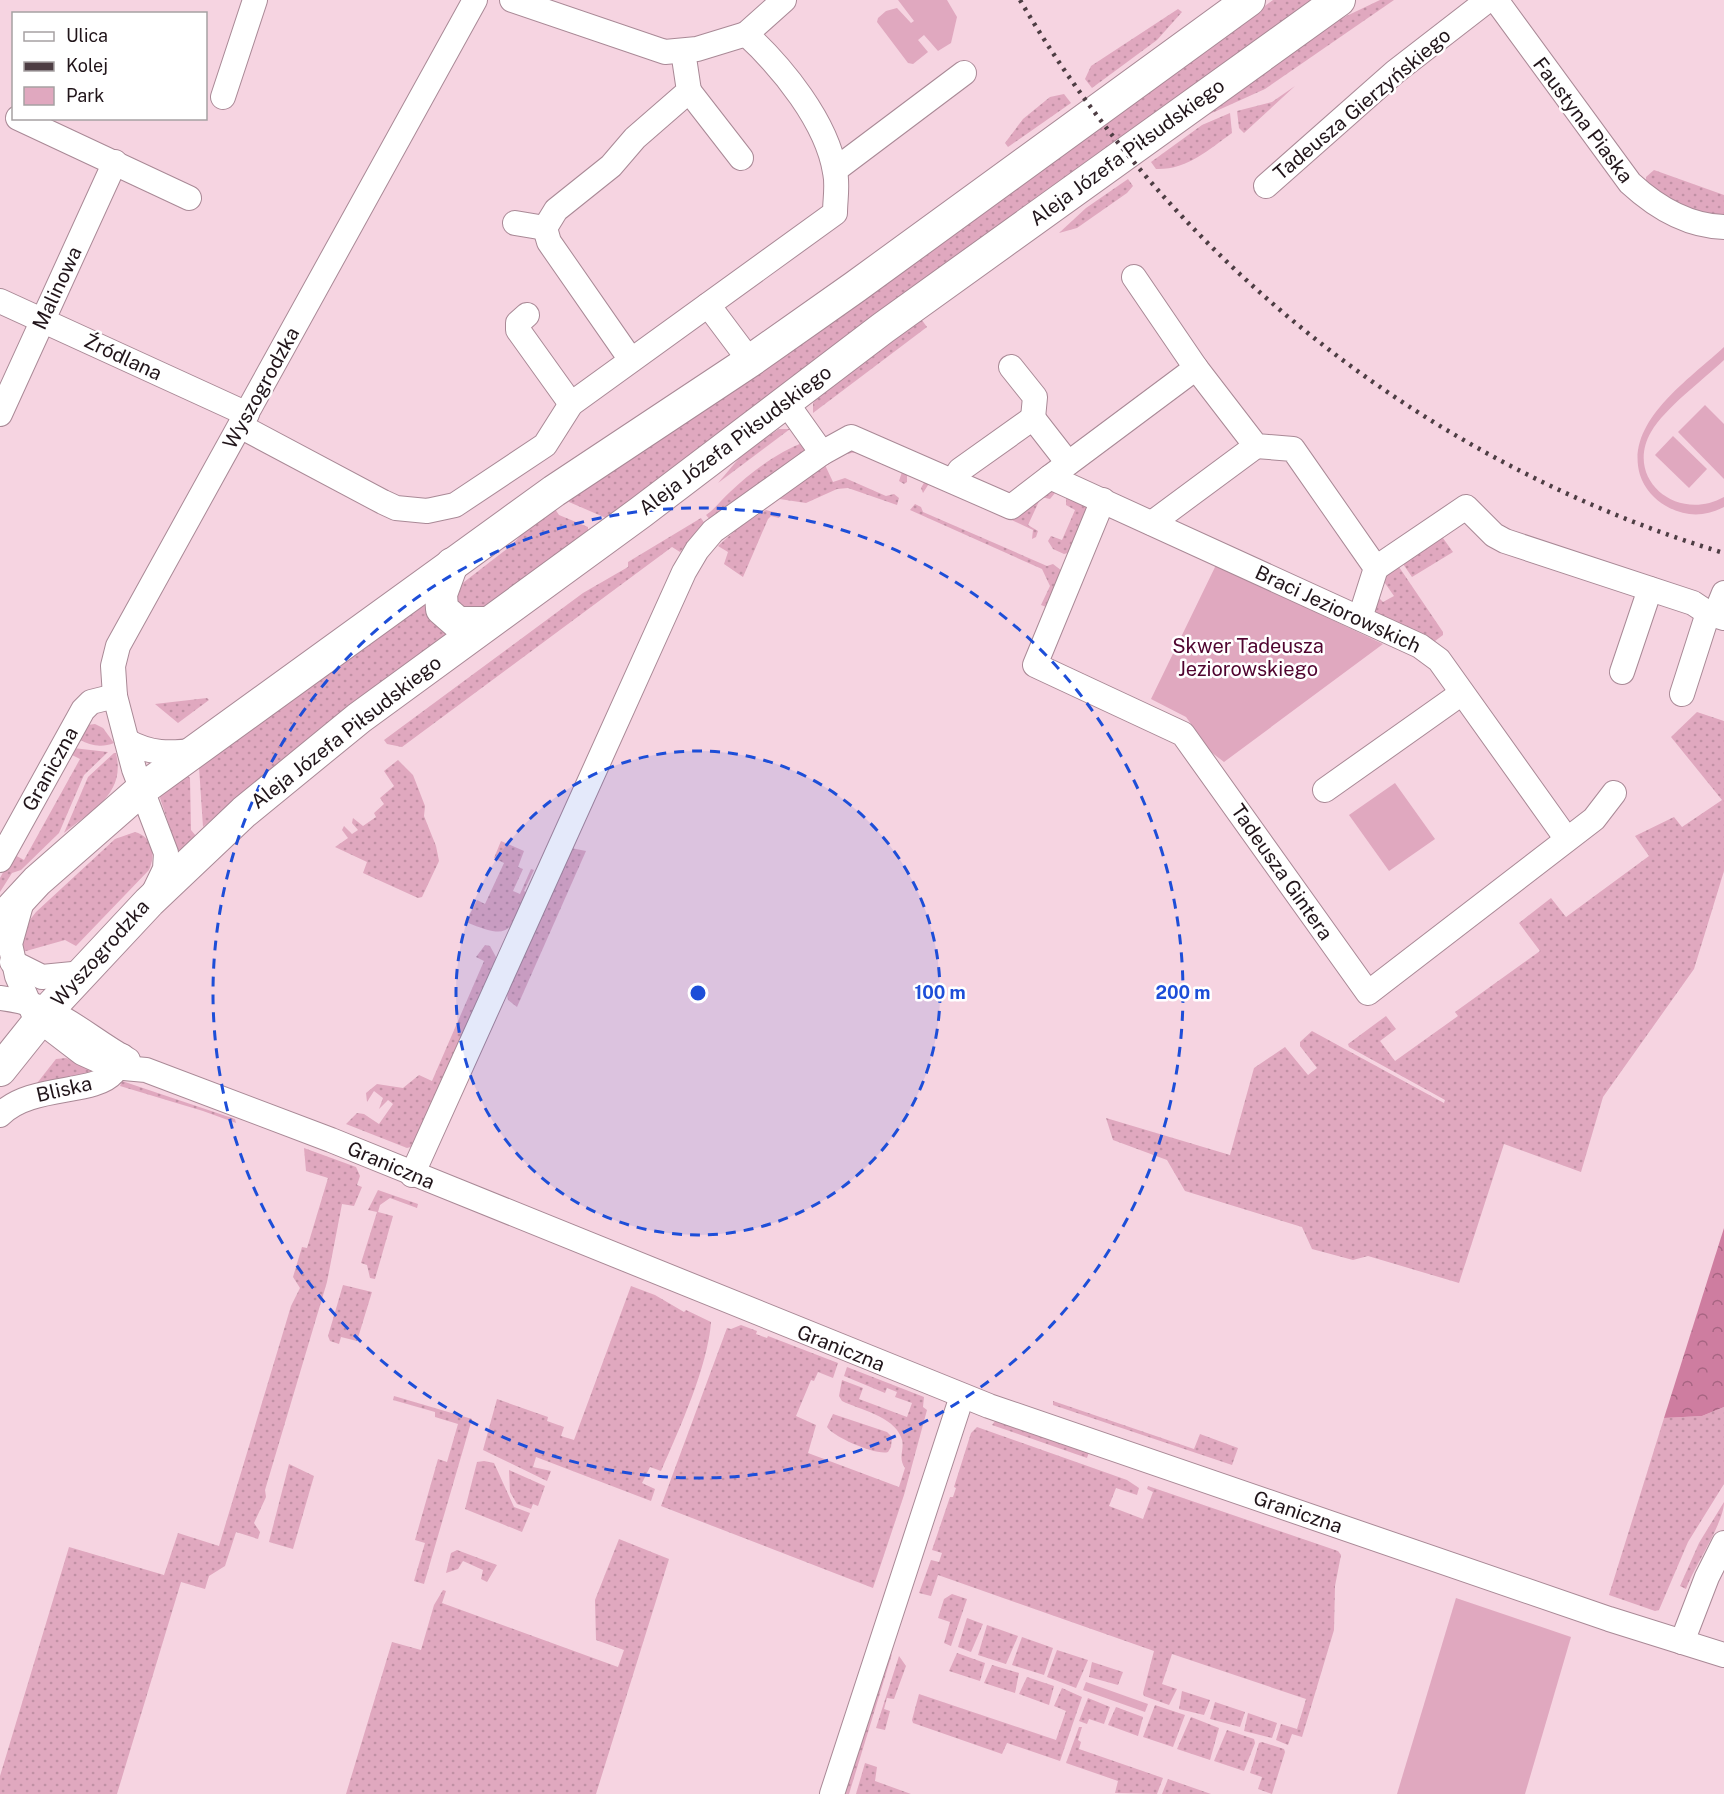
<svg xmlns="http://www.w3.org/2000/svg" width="1724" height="1794" viewBox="0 0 1724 1794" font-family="'Public Sans',sans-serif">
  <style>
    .grass { fill: url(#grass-dots) }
    .forest { fill: url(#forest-crowns) }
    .green { fill: #e0a8bf }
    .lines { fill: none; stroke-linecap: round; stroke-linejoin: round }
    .minor-casing { stroke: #a98996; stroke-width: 26 }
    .major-casing { stroke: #a98996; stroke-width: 34 }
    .minor { stroke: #fff; stroke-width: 24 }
    .major { stroke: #fff; stroke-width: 32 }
    .rail { stroke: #4d3d43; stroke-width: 4.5; stroke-dasharray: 3 6; stroke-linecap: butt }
    .ring { fill: none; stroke: #1d4ed8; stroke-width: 3; stroke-dasharray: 10 8 }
    .labels { text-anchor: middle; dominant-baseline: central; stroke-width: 5; stroke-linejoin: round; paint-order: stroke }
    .street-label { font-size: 20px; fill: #21151a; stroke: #fff }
    .park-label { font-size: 20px; fill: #4f042f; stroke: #fff }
    .centre { fill: #1d4ed8; stroke: #fff; stroke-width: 3 }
    .ring-label { font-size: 18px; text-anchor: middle; font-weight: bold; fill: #1d4ed8; stroke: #fff; stroke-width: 5; stroke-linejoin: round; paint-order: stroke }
  </style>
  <defs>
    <pattern id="grass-dots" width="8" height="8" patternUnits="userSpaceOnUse" patternTransform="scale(1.5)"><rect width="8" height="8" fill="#e0a8bf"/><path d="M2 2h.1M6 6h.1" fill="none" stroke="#c090a4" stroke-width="1.8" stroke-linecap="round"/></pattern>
    <pattern id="forest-crowns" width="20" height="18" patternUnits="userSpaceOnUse" patternTransform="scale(1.5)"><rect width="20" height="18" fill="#ce7da0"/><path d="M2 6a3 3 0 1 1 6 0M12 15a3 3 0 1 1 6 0" fill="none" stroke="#a76582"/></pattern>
  </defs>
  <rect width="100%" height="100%" fill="#f6d4e1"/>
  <!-- grass -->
  <g class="grass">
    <polygon points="1273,0 1315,0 934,272 606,518 569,502 569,499 799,346"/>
    <polygon points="1380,0 1394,0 1265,89 1203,117 1338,20"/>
    <polygon points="1178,9 1182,12 1157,40 1092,88 1085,79 1091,66"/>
    <polygon points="1295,86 1244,133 1239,128 1237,111 1272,102"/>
    <polygon points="1064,94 1071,103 1008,147 1005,143 1023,119 1050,97"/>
    <path d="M1230,113l2,20c-24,17 -45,37 -76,36l-5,-7 51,-37z"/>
    <polygon points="1654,170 1724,195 1724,218 1693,213 1646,184 1646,177"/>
    <polygon points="1128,179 1133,186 1127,193 1077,228 1059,233 1086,208"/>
    <polygon points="921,319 927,327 813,413 813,403 819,395"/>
    <polygon points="779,429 790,429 718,483 746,450"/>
    <path d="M805,442l1,9 -94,71 -6,-7c9,-6 16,-16 24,-23 20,-19 49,-41 75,-50z"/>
    <path d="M849,449c17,1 46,12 58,25v8l-3,2 -5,-3 3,-9c-36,-17 -41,-30 -77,-7l8,17 12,-4 41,18 8,-2 5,4 -2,7 -49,-17 -11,1 -31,14 -33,-5 67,-46z"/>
    <path d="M925,481h6l79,32c18,-2 28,-24 49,-22 50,4 24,60 5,63l-11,-5 -5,-8 3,-5 11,4 13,-30 -9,-5v-7l-11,-5 -5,6 -9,-2 -13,28 10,6 -2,6 -4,2 1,-9 -103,-48 -7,11 -2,-5z"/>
    <polygon points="915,504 921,507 923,512 1047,566 1053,564 1062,571 1046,607 1041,605 1050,586 1042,569 910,510"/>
    <polygon points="555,509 559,515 588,527 588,531 480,610 459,611 455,589 512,545 532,523"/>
    <polygon points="766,510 781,514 779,518 771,516 768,519 743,577 724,564 728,552 718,546 739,527"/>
    <polygon points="701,518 705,524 680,552 672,547 402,747 387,744 384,740 583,593 628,567 628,562"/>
    <polygon points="1440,534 1453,552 1412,577 1401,561"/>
    <polygon points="1397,564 1443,632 1443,635 1431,644 1374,615 1373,600 1379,598 1383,602 1394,596 1380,576"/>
    <polygon points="431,596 452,631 284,758 203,827 199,767"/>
    <polygon points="207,698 209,700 178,723 155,704"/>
    <polygon points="1697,712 1724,721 1724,871 1694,969 1603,1097 1581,1172 1504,1144 1459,1283 1368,1256 1353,1260 1312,1249 1302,1227 1185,1191 1167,1160 1113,1140 1106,1118 1230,1155 1254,1068 1285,1047 1308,1075 1317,1068 1300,1046 1300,1042 1312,1031 1444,1103 1445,1100 1349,1047 1348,1044 1386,1016 1396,1029 1380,1041 1395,1061 1458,1016 1455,1012 1540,951 1519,923 1551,898 1566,917 1649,856 1635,836 1674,817 1682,827 1722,800 1671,737"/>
    <path d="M95,724l8,4 11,15c-12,5 -24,3 -35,-4l8,-14z"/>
    <polygon points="73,748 108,752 84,775 59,833 21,870 12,873 0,892 0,878 13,854 24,860 80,759 70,754"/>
    <path d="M114,753h2c10,41 -24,57 -52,80l24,-56z"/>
    <polygon points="398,760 413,775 425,806 424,816 436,846 439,861 422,897 418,898 363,873 367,862 335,847 348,838 342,830 344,826 352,834 358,830 352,823 353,818 363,826 376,817 374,813 384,804 380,798 394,786 384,771"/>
    <polygon points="187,775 190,778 191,830 196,836 176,855 175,843 160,798 161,793"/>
    <path d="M135,832c18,5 21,23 14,38l-73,76 -11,-6 -46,13 2,-22 15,-19 79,-73z"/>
    <path d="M501,841l23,10 -6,16 5,2 -10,22 7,3 11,-25 3,1 -10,21 3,2c-18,41 -17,47 -61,29l11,-22 8,4 19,-41 -10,-5z"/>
    <polygon points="571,848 586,851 517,1007 508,1000 506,989"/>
    <polygon points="485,945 490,946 496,957 495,965 415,1146 407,1148 346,1124 357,1113 364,1114 379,1124 393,1104 388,1100 379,1109 383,1098 374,1091 367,1102 366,1093 377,1084 403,1088 419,1075 432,1081 484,961 476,957"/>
    <polygon points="66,1058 100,1073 34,1087 56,1059"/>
    <polygon points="122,1081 235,1119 236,1123 203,1111 120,1086"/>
    <polygon points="304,1148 356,1167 360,1176 357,1185 362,1187 354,1206 342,1204 327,1282 265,1490 266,1497 254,1523 260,1532 258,1539 236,1532 225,1566 209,1576 205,1589 181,1582 117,1794 0,1794 0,1776 69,1547 164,1575 178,1533 219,1546 291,1306 300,1288 293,1277 302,1247 307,1248 328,1178 306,1171"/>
    <polygon points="378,1190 418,1204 417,1208 390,1198 380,1205 378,1212 393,1216 375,1279 370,1278 367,1265 361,1263 377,1212 368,1210"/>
    <polygon points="343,1285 372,1292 357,1341 341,1337 339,1344 330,1341 328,1336"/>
    <path d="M631,1286l24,9 29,17 2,-2 25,12c-3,44 -32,108 -50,149l-11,-4 -8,16 13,6 -4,12 -115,-44 -3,10 18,4 -4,10 -64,-31 14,-51 51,18 -1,4 17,6 -3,9 13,4z"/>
    <path d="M741,1325l16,6 -1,3 11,4 1,-2 70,27 -5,15 -15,-6 -4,9 -3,-1 -15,36 20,9 -8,28 91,34 6,-19c-8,-11 1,-20 -4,-31 -8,-21 -41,-27 -59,-36l-3,-5 3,-16 21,8 -4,11 48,18 5,-14 -17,-6 2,-5 -10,-4 -2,5 -41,-17 3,-9 77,30 -1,10 4,3 -23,85 -31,93 -212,-82 66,-178 4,1z"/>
    <polygon points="394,1396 472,1419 424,1584 414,1581 425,1543 415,1540 438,1459 447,1462 458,1424 435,1417 435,1412 393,1400"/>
    <polygon points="1053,1401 1194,1449 1200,1434 1238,1448 1232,1465 1053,1405"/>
    <polygon points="1724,1407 1724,1484 1688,1542 1659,1610 1655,1611 1609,1595 1664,1418 1702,1416"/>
    <path d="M833,1414l54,18 5,5 -1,10 -3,5c-11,4 -55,-15 -61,-25z"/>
    <polygon points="996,1420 1089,1452 1087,1458 992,1425"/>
    <polygon points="977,1427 1127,1480 1139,1488 1137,1495 1116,1488 1109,1506 1143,1519 1153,1492 1147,1489 1148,1486 1338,1551 1341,1555 1335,1586 1334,1630 1302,1737 1292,1734 1288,1745 1276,1740 1281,1724 1297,1729 1306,1699 1172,1654 1162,1684 1177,1689 1169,1705 1144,1696 1143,1693 1154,1651 938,1575 931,1596 919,1593 931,1560 939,1562 942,1553 932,1550 950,1497 953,1497 956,1488 954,1487 971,1433"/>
    <polygon points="484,1461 494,1463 514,1507 530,1513 522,1532 465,1509 477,1462"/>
    <polygon points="289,1464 314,1476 293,1549 269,1542"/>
    <polygon points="509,1470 545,1486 538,1506 533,1504 531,1509 517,1504 510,1492"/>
    <path d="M1724,1502c0,21 -29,63 -38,87l-6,-3 19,-43z"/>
    <polygon points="619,1539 669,1559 596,1794 346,1794 392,1642 421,1650 434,1605 443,1590 446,1591 442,1603 618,1667 624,1650 596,1640 595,1600"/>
    <polygon points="457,1550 497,1565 487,1582 481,1579 483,1570 463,1561 458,1569 446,1573 451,1553"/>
    <polygon points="952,1594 967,1599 951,1646 944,1643 950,1622 938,1618 944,1599"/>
    <polygon points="967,1618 983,1624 971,1652 958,1647"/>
    <polygon points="987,1625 1018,1636 1006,1664 978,1655"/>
    <polygon points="1022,1637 1053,1648 1044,1675 1012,1665"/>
    <polygon points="1057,1650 1088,1660 1076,1688 1047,1677"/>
    <polygon points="957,1653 985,1663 980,1681 949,1671"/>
    <polygon points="892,1654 849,1794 844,1794 890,1656"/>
    <polygon points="899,1656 906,1666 894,1699 887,1698 884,1709 890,1711 885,1730 876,1728"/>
    <polygon points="1092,1662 1123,1672 1118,1685 1089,1677"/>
    <polygon points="992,1665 1019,1673 1015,1693 984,1683"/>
    <polygon points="1027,1677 1054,1686 1049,1705 1019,1694"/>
    <polygon points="1062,1688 1082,1697 1060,1761 1007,1743 1002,1754 913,1723 912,1720 919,1694 1056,1740 1066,1711 1054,1706"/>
    <polygon points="1182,1691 1210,1700 1204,1715 1179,1709"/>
    <polygon points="1088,1698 1110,1707 1104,1724 1089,1719 1087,1724 1079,1721"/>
    <polygon points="1215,1702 1245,1712 1240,1727 1210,1719"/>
    <polygon points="1155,1705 1185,1715 1173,1747 1143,1737"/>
    <polygon points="1116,1707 1143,1717 1138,1736 1108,1725"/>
    <polygon points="1248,1713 1277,1723 1272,1738 1244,1731"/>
    <polygon points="1191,1717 1219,1728 1210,1760 1177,1749"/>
    <polygon points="1079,1727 1082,1727 1078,1740 1081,1742 1079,1749 1163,1778 1157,1794 1115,1793 1118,1781 1066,1763"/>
    <polygon points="1227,1730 1254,1739 1255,1743 1244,1771 1214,1761"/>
    <polygon points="1262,1742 1284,1749 1285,1752 1272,1794 1258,1789 1262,1777 1250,1773 1259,1743"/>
    <polygon points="865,1763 877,1767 875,1781 911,1794 856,1794"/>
    <polygon points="1168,1779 1211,1794 1162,1794"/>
  </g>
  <!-- forest -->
  <polygon class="forest" points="1724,1228 1724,1407 1702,1416 1664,1418"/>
  <!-- green -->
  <g class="green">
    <polygon points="898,0 947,0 957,17 951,43 938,51 924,35 918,40 928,52 913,64 908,63 877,22 878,18 886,11 897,8 911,23 914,21"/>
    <path d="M1724,347v13c-22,21 -58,47 -73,72 -27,47 26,91 73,65v10c-19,10 -39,10 -58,-1 -11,-6 -22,-18 -26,-31 -16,-53 50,-96 84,-128z"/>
    <polygon points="1705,405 1724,424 1724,479 1678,432"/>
    <polygon points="1673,436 1707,469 1689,488 1655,455"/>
    <polygon points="1216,565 1383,644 1224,762 1211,752 1186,717 1151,699"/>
    <polygon points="1395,783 1435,839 1389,871 1349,815"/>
    <polygon points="1456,1598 1571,1637 1525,1794 1397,1794"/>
    <polygon points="1086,1682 1148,1704 1145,1712 1083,1690"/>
  </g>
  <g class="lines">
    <defs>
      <g id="minor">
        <path d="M1496,0l134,183c26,24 57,43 94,44"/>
        <polyline points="746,34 784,0"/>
        <polyline points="689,91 741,158"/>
        <polyline points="223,97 255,0"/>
        <polyline points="18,118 189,198"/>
        <polyline points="835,170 964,73"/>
        <polyline points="1266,186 1395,72 1488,0"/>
        <polyline points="515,223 545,228"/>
        <polyline points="1134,277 1196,368"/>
        <polyline points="0,301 247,414"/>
        <polyline points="708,305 750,361"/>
        <polyline points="527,315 518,323 518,330 571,404"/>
        <polyline points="631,360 549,242 545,228 556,210 611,166 635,138 689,91 683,51"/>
        <polyline points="1011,367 1035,397 1033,418"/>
        <polyline points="785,401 822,453 851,437 1011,507 1050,477 1420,646 1439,660 1566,838"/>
        <polyline points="0,414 115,162"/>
        <path d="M240,426l143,76 13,6 31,3 28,-6 90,-60 26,-41 264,-191c0,-13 3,-28 0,-41 -8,-50 -53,-105 -89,-138l-49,15 -32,3 -153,-52"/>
        <polyline points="1050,477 1196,368 1256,446 1293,449 1376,568 1360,618"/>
        <polyline points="953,481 960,470 1033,418 1068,463"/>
        <polyline points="1103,500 1035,665 1183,734 1368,993 1594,819 1614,793"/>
        <polyline points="1152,523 1256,446"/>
        <polyline points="1376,568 1466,507 1494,535 1505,541 1693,603 1708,613 1724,618"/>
        <polyline points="1715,615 1724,593"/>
        <polyline points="1622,672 1650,589"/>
        <polyline points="1682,694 1708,613"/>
        <path d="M127,741c23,13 43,13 69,9"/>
        <polyline points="1325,790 1462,693"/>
        <polyline points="0,860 83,710 91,702 115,696"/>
        <polyline points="153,894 165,869 166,853 134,769 115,696 113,666 118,646 475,0"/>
        <polyline points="22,901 10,944 17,976 35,1017 82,1053 113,1067 146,1070 331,1140 989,1406 1609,1619 1724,1655"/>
        <polyline points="12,962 42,977 83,973"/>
        <path d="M0,998c59,7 80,35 128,62"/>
        <path d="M0,1115c30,-31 94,-20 113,-42 4,-4 6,-11 9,-17"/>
        <polyline points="412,1175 684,572 697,550 713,531 822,453"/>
        <polyline points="1682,1642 1707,1577 1724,1543"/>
        <polyline points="832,1794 962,1396"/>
      </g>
      <g id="major">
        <polyline points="452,564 441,594 442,609 458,623 488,623"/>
        <polyline points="0,921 37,881 141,790 554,491 750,361 855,287 1249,0"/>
        <polyline points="0,1070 48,1010 149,902 244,812 359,718 641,512 883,328 1339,0"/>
      </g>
    </defs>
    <!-- minor casing -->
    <use href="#minor" class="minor-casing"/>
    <!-- major casing -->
    <use href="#major" class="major-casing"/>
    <!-- minor -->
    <use href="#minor" class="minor"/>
    <!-- major -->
    <use href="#major" class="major"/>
    <!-- rail -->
    <path class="rail" d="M1020,0c155,265 411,465 704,553"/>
  </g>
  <!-- distance rings -->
  <circle cx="698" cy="993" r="242" fill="#1d4ed8" fill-opacity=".12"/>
  <g class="ring">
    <circle cx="698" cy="993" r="242"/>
    <circle cx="698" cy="993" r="485"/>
  </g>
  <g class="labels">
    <!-- street labels -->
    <g class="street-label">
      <text transform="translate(1362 104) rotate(-40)">Tadeusza Gierzyńskiego</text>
      <text transform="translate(1583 120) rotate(53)">Faustyna Piaska</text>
      <text transform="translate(1127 152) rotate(-36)">Aleja Józefa Piłsudskiego</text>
      <text transform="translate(57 288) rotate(-65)">Malinowa</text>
      <text transform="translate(123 357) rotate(25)">Źródlana</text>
      <text transform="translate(261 388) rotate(-61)">Wyszogrodzka</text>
      <text transform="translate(735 440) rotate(-37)">Aleja Józefa Piłsudskiego</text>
      <text transform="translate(1338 609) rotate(25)">Braci Jeziorowskich</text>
      <text transform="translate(346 732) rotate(-38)">Aleja Józefa Piłsudskiego</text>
      <text transform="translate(50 769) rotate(-61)">Graniczna</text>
      <text transform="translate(1282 872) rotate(55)">Tadeusza Gintera</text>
      <text transform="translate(100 953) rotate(-48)">Wyszogrodzka</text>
      <text transform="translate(64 1089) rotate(-13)">Bliska</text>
      <text transform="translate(391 1165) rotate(23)">Graniczna</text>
      <text transform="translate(841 1348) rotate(22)">Graniczna</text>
      <text transform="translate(1298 1512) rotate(19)">Graniczna</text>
    </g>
    <!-- park labels -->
    <g class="park-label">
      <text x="1248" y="646">Skwer Tadeusza<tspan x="1248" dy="23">Jeziorowskiego</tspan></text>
    </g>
  </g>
  <circle cx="698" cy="993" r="9" class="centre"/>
  <g class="ring-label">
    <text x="940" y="999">100 m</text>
    <text x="1183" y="999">200 m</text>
  </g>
  <!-- legend -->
  <rect x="12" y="12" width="195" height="108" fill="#ffffff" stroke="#a6a1a3" stroke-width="1.5"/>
  <rect x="24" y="32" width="30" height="9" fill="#ffffff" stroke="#a6a1a3" stroke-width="1.5"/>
  <text x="66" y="42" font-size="18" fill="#21151a">Ulica</text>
  <rect x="24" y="62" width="30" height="9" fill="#4d3d43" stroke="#a6a1a3" stroke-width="1.5"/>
  <text x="66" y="72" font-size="18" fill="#21151a">Kolej</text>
  <rect x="24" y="87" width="30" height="18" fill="#e0a8bf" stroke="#a6a1a3" stroke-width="1.5"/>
  <text x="66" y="102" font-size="18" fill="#21151a">Park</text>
</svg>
